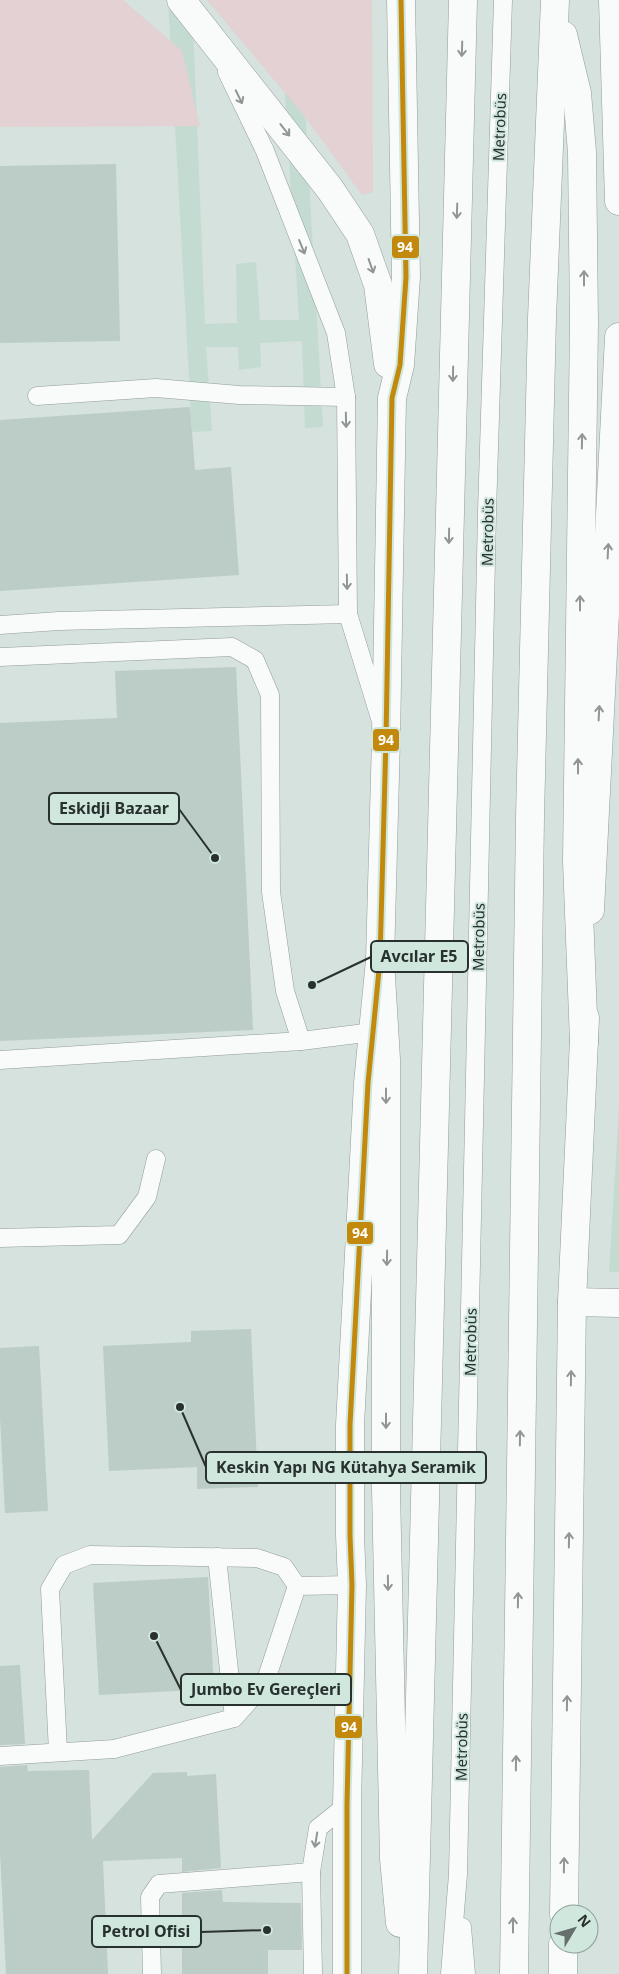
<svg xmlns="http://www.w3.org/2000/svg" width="619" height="1974" viewBox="0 0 619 1974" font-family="'Noto Sans',sans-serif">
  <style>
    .built { fill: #c4dbd2 }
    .green { fill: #e3d1d4 }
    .building { fill: #bcccc6 }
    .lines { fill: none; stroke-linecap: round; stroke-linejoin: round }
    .lane-casing { stroke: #939c99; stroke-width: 19 }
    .secondary-casing { stroke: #939c99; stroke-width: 29 }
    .primary-casing { stroke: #939c99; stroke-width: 29 }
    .highway-casing { stroke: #939c99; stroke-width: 29 }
    .lane { stroke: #f9fbfa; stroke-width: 18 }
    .secondary { stroke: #f9fbfa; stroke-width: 28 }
    .primary { stroke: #f9fbfa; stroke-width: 28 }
    .highway { stroke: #f9fbfa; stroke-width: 28 }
    .bus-1-casing { stroke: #d0e7de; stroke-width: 9 }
    .bus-1 { stroke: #c3890c; stroke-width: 5 }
    .oneway { stroke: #909694 }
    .labels { text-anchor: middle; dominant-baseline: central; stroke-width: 4; stroke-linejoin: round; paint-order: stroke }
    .street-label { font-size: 15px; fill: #28312e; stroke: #d0e7de }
    .leader { fill: none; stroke: #28312e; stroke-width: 2 }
    .callout-dot { fill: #28312e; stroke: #d0e7de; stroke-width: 2 }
    .callout { fill: #d0e7de; stroke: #28312e; stroke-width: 2 }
    .callout-label { font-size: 16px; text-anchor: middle; font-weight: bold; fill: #28312e }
    .line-badge { stroke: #d0e7de; stroke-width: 2 }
    .badge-label { font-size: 14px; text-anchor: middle; font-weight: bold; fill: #fff }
  </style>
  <rect width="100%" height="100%" fill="#d5e2dd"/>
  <!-- built -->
  <g class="built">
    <polygon points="168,0 192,0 205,324 237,323 236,264 256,262 260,320 299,320 279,0 299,0 323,427 305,428 302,341 260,343 261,367 239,370 238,347 206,347 212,431 192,432"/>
    <polygon points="619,1107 619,1272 609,1272"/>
  </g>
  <!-- green -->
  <g class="green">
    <polygon points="0,0 123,0 182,51 200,126 0,127"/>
    <polygon points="207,0 372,0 373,192 362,195 302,113"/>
  </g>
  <!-- building -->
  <g class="building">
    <polygon points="116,164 120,341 0,343 0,166"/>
    <polygon points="190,407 195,470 231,467 239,575 0,591 0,420"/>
    <polygon points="236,667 253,1030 0,1041 0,723 117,718 115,671"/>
    <polygon points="251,1329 258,1487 197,1489 197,1467 109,1471 103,1346 191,1342 191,1331"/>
    <polygon points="39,1346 48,1511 5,1513 0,1417 0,1348"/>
    <polygon points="208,1577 214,1689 99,1695 93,1583"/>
    <polygon points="20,1665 25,1744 0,1745 0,1666"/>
    <polygon points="27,1765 28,1771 89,1770 92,1840 153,1773 187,1772 187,1776 216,1774 221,1868 182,1872 182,1858 103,1861 108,1974 6,1974 0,1851 0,1767"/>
    <polygon points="222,1890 223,1902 301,1903 302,1950 268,1950 268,1974 182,1974 182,1893"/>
  </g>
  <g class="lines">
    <defs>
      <g id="lane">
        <polyline points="227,72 265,151 336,333 346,397 348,614 380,718"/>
        <polyline points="37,396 156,388 239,395 346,397"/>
        <polyline points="0,625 59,621 348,614"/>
        <polyline points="0,657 232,647 255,660 270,695 271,892 285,991 301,1041"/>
        <polyline points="0,1060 301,1041 373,1032"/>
        <polyline points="0,1238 119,1235 147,1197 156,1159"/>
        <polyline points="217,1557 234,1718"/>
        <polyline points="58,1752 50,1589 64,1565 90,1555 257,1558 284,1567 297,1586"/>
        <polyline points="0,1756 114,1749 234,1718 265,1683 297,1586 352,1585"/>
        <polyline points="462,1927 466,1974"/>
        <polyline points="152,1974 150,1897 159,1884 311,1872"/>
        <polyline points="313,1974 311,1872 318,1828 347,1805"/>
        <polyline points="450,1974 458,1874 487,512 503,0"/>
      </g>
      <polyline id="secondary" points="572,1302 619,1303"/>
      <g id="primary">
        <polyline points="181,0 330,189 360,234 378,285 388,364"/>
        <polyline points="613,0 619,201"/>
        <polyline points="590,910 619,337"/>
        <polyline points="564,1914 572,1302 585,1018"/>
        <polyline points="347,1974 347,1805 352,1585 350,1535 350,1425 368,1083 380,960 386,739 392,398 400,365 406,277 401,0"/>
        <polyline points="563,1974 563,1944"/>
      </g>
      <g id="highway">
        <polyline points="563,35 577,93 582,152 584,322 577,861 584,1042"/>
        <polyline points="380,960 386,1059 386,1489 394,1859 400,1923"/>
        <polyline points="413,1974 463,0"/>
        <polyline points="514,1974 530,817 542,318 555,0"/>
      </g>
    </defs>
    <!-- lane casing -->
    <use href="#lane" class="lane-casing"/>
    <!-- secondary casing -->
    <use href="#secondary" class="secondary-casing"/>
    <!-- primary casing -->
    <use href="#primary" class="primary-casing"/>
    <!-- highway casing -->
    <use href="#highway" class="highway-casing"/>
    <!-- lane -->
    <use href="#lane" class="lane"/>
    <!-- secondary -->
    <use href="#secondary" class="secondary"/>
    <!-- primary -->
    <use href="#primary" class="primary"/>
    <!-- highway -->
    <use href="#highway" class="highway"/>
    <defs>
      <polyline id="bus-1" points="347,1974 347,1805 352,1585 350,1535 350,1425 368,1083 380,960 386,739 392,398 400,365 406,277 401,0"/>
    </defs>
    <!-- bus-1 casing -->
    <use href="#bus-1" class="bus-1-casing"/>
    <!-- bus-1 -->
    <use href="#bus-1" class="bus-1"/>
  </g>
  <!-- one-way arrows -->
  <defs><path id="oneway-shaft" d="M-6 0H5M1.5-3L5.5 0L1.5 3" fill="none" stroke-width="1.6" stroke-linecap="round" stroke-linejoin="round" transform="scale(1.25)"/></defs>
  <g class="oneway">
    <use href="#oneway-shaft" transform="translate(462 49) rotate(92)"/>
    <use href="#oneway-shaft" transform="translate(239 97) rotate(64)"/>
    <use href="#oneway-shaft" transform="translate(285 130) rotate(52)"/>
    <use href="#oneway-shaft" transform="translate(457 211) rotate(92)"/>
    <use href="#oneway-shaft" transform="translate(302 247) rotate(68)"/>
    <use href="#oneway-shaft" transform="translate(371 266) rotate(71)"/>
    <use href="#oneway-shaft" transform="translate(584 278) rotate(-90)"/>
    <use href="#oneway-shaft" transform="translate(453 374) rotate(91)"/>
    <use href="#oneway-shaft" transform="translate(346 420) rotate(89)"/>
    <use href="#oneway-shaft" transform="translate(582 441) rotate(-89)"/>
    <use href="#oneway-shaft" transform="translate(449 536) rotate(91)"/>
    <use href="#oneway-shaft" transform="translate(608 551) rotate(-87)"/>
    <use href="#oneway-shaft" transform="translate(347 582) rotate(89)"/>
    <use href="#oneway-shaft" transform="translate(580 603) rotate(-90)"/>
    <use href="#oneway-shaft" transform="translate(599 713) rotate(-87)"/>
    <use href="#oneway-shaft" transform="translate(578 766) rotate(-90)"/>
    <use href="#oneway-shaft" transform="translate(386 1096) rotate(90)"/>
    <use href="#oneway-shaft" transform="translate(387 1258) rotate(91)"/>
    <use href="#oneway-shaft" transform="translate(571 1378) rotate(-89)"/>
    <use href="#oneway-shaft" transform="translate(386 1421) rotate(90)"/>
    <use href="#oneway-shaft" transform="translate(520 1438) rotate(-89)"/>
    <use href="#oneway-shaft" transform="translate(569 1540) rotate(-89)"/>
    <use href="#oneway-shaft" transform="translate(388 1583) rotate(89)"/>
    <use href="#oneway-shaft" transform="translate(518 1600) rotate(-89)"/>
    <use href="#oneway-shaft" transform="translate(567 1703) rotate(-89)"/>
    <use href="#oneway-shaft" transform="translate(516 1763) rotate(-89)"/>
    <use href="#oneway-shaft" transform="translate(316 1840) rotate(99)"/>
    <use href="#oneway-shaft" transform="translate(564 1865) rotate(-89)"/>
    <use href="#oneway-shaft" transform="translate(513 1925) rotate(-90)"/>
  </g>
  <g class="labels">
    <!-- street labels -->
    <g class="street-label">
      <text transform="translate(499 127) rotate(-88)">Metrobüs</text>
      <text transform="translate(487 532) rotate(-89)">Metrobüs</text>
      <text transform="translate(478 937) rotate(-89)">Metrobüs</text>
      <text transform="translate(470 1342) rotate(-89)">Metrobüs</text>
      <text transform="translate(461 1747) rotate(-89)">Metrobüs</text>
    </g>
  </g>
  <!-- callouts -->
  <path class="leader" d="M215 858L179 809M312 985L371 957M180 1407L206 1467M154 1636L181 1690M267 1930L201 1932"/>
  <g class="callout-dot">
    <circle cx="215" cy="858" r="5"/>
    <circle cx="312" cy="985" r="5"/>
    <circle cx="180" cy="1407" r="5"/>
    <circle cx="154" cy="1636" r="5"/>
    <circle cx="267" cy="1930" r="5"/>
  </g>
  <g class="callout">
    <rect x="49" y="793" width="130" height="31" rx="5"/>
    <rect x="371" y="941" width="97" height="31" rx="5"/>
    <rect x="206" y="1452" width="280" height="31" rx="5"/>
    <rect x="181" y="1674" width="170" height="31" rx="5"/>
    <rect x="92" y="1916" width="109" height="31" rx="5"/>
  </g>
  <g class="callout-label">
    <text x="114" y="814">Eskidji Bazaar</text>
    <text x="419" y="962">Avcılar E5</text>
    <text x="346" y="1473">Keskin Yapı NG Kütahya Seramik</text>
    <text x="266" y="1695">Jumbo Ev Gereçleri</text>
    <text x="146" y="1937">Petrol Ofisi</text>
  </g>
  <g class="line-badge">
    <rect x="391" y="235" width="29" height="24" rx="5" fill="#c3890c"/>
    <rect x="372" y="728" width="28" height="24" rx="5" fill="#c3890c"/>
    <rect x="346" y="1221" width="28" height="24" rx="5" fill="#c3890c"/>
    <rect x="334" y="1715" width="29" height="24" rx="5" fill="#c3890c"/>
  </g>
  <g class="badge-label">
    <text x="405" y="252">94</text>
    <text x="386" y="745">94</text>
    <text x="360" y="1238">94</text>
    <text x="349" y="1732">94</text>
  </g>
  <!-- north arrow -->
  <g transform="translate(574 1929) rotate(52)"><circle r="24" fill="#d0e7de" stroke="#8d9e98"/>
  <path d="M0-4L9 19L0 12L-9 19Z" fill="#656f6b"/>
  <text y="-8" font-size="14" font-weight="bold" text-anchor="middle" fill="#28312e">N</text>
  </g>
</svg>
